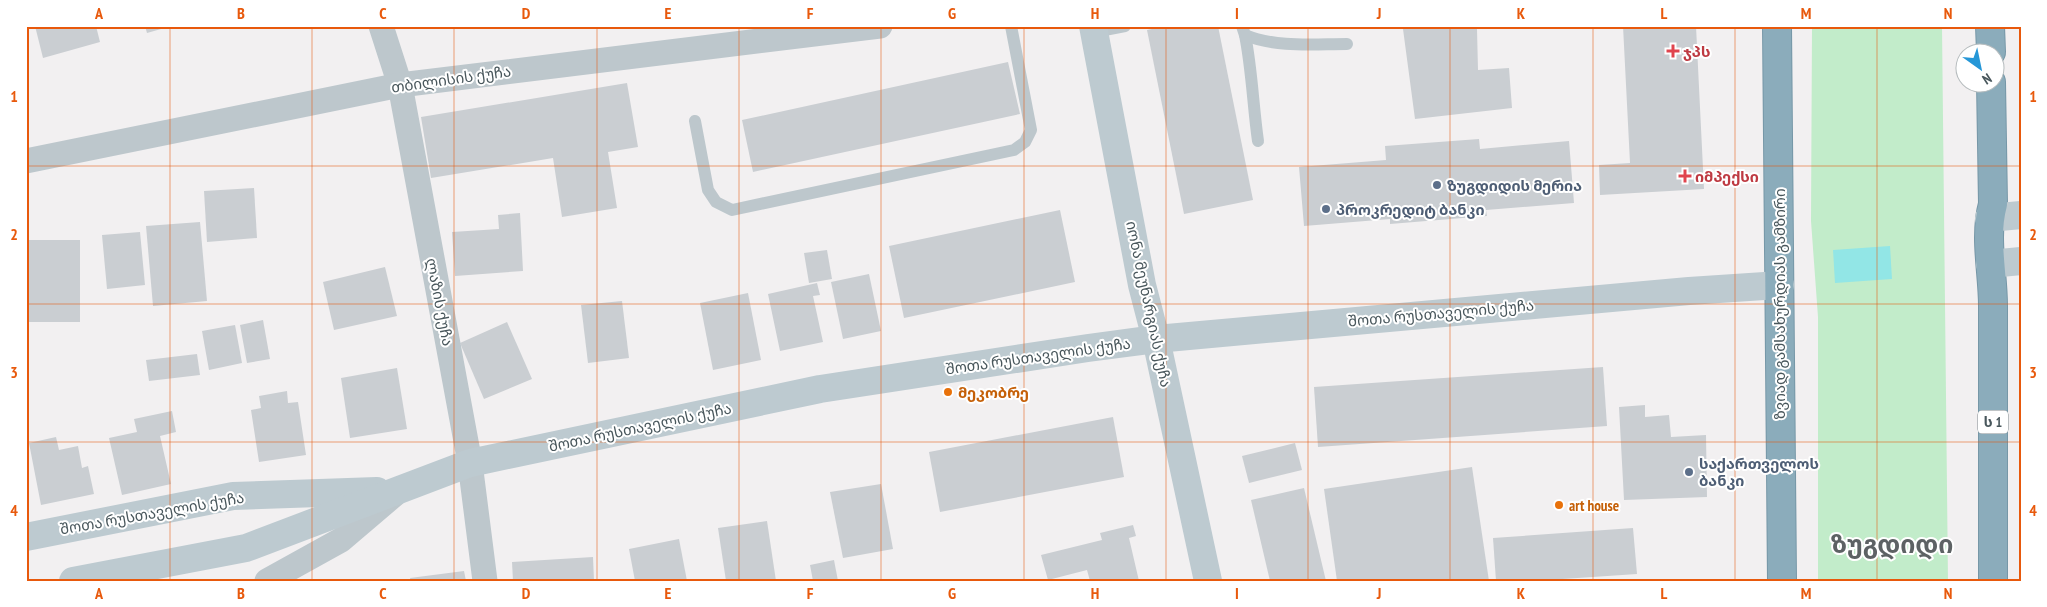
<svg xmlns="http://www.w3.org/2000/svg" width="2047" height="607" viewBox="0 0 2047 607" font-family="'PT Sans Narrow','Noto Sans Georgian',sans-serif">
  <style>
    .green { fill: #c2ecca }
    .water { fill: #92e6e6 }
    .building { fill: #caced2 }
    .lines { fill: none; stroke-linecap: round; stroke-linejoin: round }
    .highway-casing { stroke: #7697a7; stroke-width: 30 }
    .lane { stroke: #bdc7cc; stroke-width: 12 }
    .street { stroke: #bdc7cc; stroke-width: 25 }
    .secondary { stroke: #bdcad0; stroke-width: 28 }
    .highway { stroke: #8bacbb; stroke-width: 28 }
    .grid { fill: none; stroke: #e8590c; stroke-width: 1; stroke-opacity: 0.55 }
    .health-dot { fill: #e0444e; stroke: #fff; stroke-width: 2 }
    .service-dot { fill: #5c6f8a; stroke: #fff; stroke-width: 2 }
    .food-dot { fill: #e8710a; stroke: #fff; stroke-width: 2 }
    .labels { text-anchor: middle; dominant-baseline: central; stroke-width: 4; stroke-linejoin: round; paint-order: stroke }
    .shield { fill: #fff; stroke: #80898d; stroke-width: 1 }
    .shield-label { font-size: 14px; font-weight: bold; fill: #49575c }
    .health-label { font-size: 15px; font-weight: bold; fill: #be3a42; stroke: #fff; text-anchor: start }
    .street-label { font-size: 15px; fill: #49575c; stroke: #fff }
    .service-label { font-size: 15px; font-weight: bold; fill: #4e5e75; stroke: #fff; text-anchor: start }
    .food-label { font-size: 15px; font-weight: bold; fill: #c56008; stroke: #fff; text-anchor: start }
    .town-label { font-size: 25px; font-weight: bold; fill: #5d6264; stroke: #fff }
    .neatline { fill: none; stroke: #e8590c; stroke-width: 2 }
    .grid-label { font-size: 16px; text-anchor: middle; font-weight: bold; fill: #e8590c }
  </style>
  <rect width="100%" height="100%" fill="#f2f0f1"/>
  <!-- green -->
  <polygon class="green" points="1812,26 1942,26 1948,581 1818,581 1818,317 1811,221"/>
  <!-- water -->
  <polygon class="water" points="1890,246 1892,279 1835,283 1833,250"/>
  <!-- building -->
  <g class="building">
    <polygon points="35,26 96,26 100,42 43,58"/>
    <polygon points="145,26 168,26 168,27 147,33"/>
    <polygon points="1166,26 1218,26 1253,200 1184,214 1147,30"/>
    <polygon points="1623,26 1696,26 1704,189 1600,195 1599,165 1630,163"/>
    <polygon points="1403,29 1477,29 1478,70 1509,68 1512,108 1415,119"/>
    <polygon points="1008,62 1020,114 753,172 742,120"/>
    <polygon points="627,83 638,147 608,152 617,208 562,217 553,158 431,178 421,117"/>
    <polygon points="1479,139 1480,149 1569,141 1574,203 1486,210 1487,216 1390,224 1390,219 1304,226 1299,167 1386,160 1385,146"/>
    <polygon points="254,188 257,238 207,242 204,191"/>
    <polygon points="1060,210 1075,282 904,318 889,246"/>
    <polygon points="520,213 523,271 455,276 452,232 499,229 498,215"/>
    <polygon points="200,222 207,301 153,306 146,226"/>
    <polygon points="140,232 145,285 107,289 102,235"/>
    <rect x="26" y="240" width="54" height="82"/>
    <polygon points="827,250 832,279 809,283 804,253"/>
    <polygon points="385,267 397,316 334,330 323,282"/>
    <polygon points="869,274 881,331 843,339 831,282"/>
    <polygon points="817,283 820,295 813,296 823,342 780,351 768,294"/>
    <polygon points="748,293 761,360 713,370 700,303"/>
    <polygon points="622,301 629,358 588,363 581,305"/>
    <polygon points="263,320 270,359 247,363 240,325"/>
    <polygon points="507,322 532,379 484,399 460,343"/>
    <polygon points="235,325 242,363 209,370 202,331"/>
    <polygon points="197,354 200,375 149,381 146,360"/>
    <polygon points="1603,367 1607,426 1318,447 1314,387"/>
    <polygon points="397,368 407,429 350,438 341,378"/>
    <polygon points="287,391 288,403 298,402 306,455 259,462 251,410 261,408 259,396"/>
    <polygon points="1645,405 1645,417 1669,415 1671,437 1706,435 1707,497 1624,500 1619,407"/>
    <polygon points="172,411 176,432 160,436 171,484 122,495 109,438 137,432 134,419"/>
    <polygon points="1113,417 1124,477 940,512 929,452"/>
    <polygon points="56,437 59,450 78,446 82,468 88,466 94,494 41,505 29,443"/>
    <polygon points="1295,443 1302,470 1249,483 1242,456"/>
    <polygon points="1472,467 1489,581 1337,581 1324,489"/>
    <polygon points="26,468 29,480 26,480"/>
    <polygon points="881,484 893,549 843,558 830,492"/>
    <polygon points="1304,488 1326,581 1270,581 1251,500"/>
    <polygon points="767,521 776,581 726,581 718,528"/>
    <polygon points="1133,525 1136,536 1129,538 1139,581 1090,581 1087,570 1048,580 1041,555 1102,540 1100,533"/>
    <polygon points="1633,528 1637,574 1533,581 1496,581 1493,538"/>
    <polygon points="679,539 687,581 635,581 629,549"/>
    <polygon points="593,557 594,581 513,581 512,562"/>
    <polygon points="834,560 838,581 813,581 810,565"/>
    <polygon points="464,571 466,581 411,581 410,578"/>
  </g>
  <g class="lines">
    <defs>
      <g id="highway">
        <path d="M1777,26c1,185 2,370 5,555"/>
        <polyline points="1990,26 1991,52"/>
        <path d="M1991,82l2,122c-9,33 0,68 0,102 0,92 0,183 0,275"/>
      </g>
    </defs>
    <!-- highway casing -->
    <use href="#highway" class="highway-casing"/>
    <!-- lane -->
    <g class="lane">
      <path d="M1242,26l3,9c32,13 69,9 102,9"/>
      <polyline points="1094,32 1125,26"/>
      <path d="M1245,35c7,35 8,71 13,106"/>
      <polyline points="695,121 708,190 716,202 732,210 1014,150 1025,142 1031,130 1011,26"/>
    </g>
    <!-- street -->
    <g class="street">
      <polyline points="381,26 400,85 470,463 485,581"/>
      <polyline points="26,161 400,85 880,26"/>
      <polyline points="267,581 341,540 395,494"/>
    </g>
    <!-- secondary -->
    <g class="secondary">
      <polyline points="1093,26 1142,285 1156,339 1208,581"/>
      <polyline points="1989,218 2021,215"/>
      <polyline points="1990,264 2021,261"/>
      <polyline points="26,537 233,496 377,491"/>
      <polyline points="73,581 246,548 470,463 820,389 1088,348 1156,339 1689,291 1780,285"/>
    </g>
    <!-- highway -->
    <use href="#highway" class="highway"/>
  </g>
  <!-- grid -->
  <path class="grid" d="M170,26v555M312,26v555M454,26v555M597,26v555M739,26v555M881,26v555M1024,26v555M1166,26v555M1308,26v555M1450,26v555M1593,26v555M1735,26v555M1877,26v555M26,166h1995M26,304h1995M26,442h1995"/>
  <!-- markers -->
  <g class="health-dot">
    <path d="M1670.5 43.5h5v5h5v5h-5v5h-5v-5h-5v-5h5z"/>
    <path d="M1682.5 168.5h5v5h5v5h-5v5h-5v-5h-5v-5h5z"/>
  </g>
  <g class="service-dot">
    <circle cx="1437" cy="185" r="5"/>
    <circle cx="1326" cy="209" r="5"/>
    <circle cx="1689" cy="472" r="5"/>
  </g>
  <g class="food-dot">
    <circle cx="948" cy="392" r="5"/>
    <circle cx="1559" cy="505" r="5"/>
  </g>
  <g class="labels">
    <!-- shield labels -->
    <rect class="shield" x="1978" y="410.5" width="30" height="23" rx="4"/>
    <g class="shield-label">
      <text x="1993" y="422">ს 1</text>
    </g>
    <!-- health labels -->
    <g class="health-label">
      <text x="1683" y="51">ჯპს</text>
      <text x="1695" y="176">იმპექსი</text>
    </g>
    <!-- street labels -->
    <g class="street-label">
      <text transform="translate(451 79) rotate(-8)">თბილისის ქუჩა</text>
      <text transform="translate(440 302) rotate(79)">ლაზის ქუჩა</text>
      <text transform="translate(1149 304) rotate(78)">იონა მეუნარგიას ქუჩა</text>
      <text transform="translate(1779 304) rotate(-90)">ზვიად გამსახურდიას გამზირი</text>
      <text transform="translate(1441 313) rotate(-5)">შოთა რუსთაველის ქუჩა</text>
      <text transform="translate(1038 356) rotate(-8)">შოთა რუსთაველის ქუჩა</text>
      <text transform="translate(640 427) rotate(-12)">შოთა რუსთაველის ქუჩა</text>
      <text transform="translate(152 513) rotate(-10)">შოთა რუსთაველის ქუჩა</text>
    </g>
    <!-- service labels -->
    <g class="service-label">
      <text x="1447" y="185">ზუგდიდის მერია</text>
      <text x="1336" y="209">პროკრედიტ ბანკი</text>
      <text x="1699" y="463">საქართველოს<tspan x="1699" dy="17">ბანკი</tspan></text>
    </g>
    <!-- food labels -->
    <g class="food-label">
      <text x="958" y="392">მეკობრე</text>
      <text x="1569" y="505">art house</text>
    </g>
    <!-- town labels -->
    <g class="town-label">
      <text x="1892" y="544">ზუგდიდი</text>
    </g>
  </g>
  <!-- border -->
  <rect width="2047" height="607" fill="none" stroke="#ffffff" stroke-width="55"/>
  <!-- north arrow -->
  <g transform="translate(1980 68) rotate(147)"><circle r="24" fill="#ffffff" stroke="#b6bcbe"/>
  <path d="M0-4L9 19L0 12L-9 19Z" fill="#2697d7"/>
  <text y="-8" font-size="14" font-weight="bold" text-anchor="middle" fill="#49575c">N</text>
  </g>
  <rect x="28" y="28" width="1992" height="552" class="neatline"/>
  <g class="grid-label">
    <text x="99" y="19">A</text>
    <text x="241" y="19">B</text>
    <text x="383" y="19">C</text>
    <text x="526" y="19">D</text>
    <text x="668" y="19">E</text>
    <text x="810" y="19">F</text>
    <text x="952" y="19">G</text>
    <text x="1095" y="19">H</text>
    <text x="1237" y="19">I</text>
    <text x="1379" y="19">J</text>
    <text x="1521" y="19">K</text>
    <text x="1664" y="19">L</text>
    <text x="1806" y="19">M</text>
    <text x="1948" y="19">N</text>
    <text x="14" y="102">1</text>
    <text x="2033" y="102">1</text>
    <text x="14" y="240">2</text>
    <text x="2033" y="240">2</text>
    <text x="14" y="378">3</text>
    <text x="2033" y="378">3</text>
    <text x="14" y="516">4</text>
    <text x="2033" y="516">4</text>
    <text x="99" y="599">A</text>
    <text x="241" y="599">B</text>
    <text x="383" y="599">C</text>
    <text x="526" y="599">D</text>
    <text x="668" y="599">E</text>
    <text x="810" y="599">F</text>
    <text x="952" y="599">G</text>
    <text x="1095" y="599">H</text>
    <text x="1237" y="599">I</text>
    <text x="1379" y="599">J</text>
    <text x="1521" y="599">K</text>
    <text x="1664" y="599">L</text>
    <text x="1806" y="599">M</text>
    <text x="1948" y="599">N</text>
  </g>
</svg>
